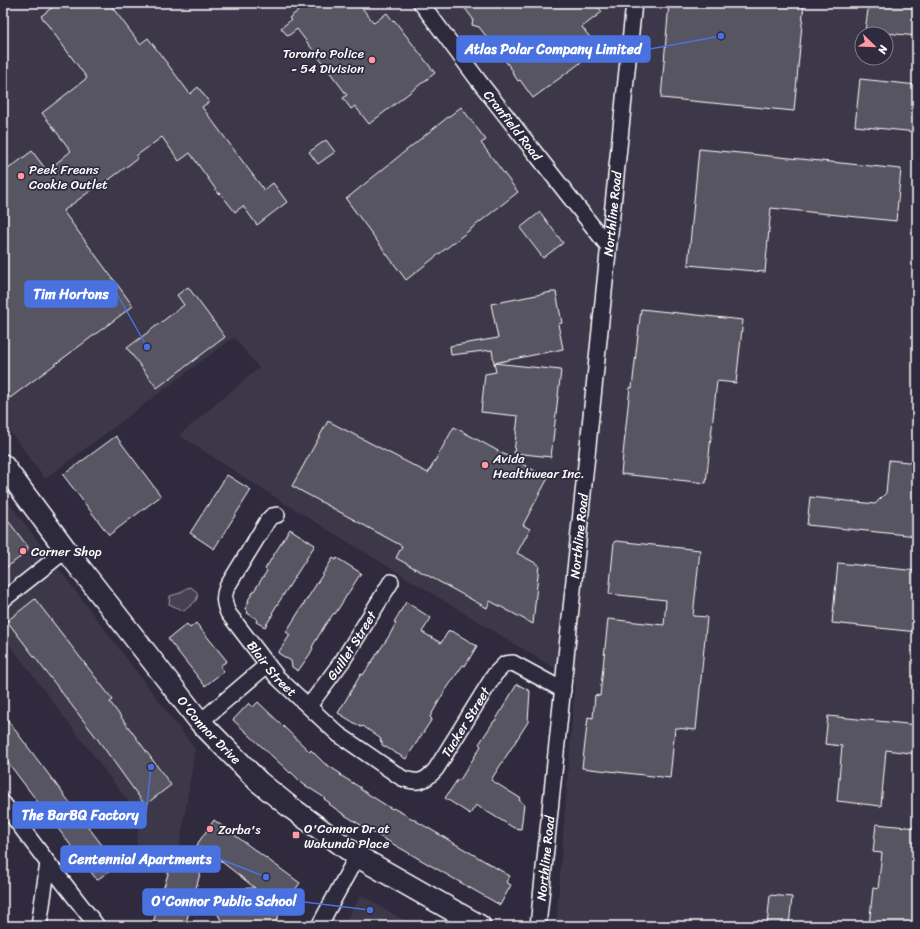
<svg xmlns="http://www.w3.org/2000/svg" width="920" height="929" viewBox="0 0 920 929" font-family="Sriracha,sans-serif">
  <rect width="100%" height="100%" fill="#2f2a3d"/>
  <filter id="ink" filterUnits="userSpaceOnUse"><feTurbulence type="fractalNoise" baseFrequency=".025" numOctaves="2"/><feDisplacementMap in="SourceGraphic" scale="8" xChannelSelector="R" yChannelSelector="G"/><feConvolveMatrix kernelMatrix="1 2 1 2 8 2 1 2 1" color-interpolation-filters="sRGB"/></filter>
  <g filter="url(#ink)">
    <g fill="#3c3749" fill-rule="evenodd">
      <path d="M3,3h914v923h-361l19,-245 -289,-177 -107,-69 80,-67 -25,-31 -189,142 -42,-57zM862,34h24v24h-24z"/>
      <path d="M3,495l192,254 -16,103 -43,-1 3,-35 -136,-180z"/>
      <path d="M361,895l53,31h-71z"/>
    </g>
    <path fill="#464152" stroke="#a2a0a8" d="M191,587l6,5c3,9 -7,13 -13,19l-15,-7 1,-8 10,-3 7,-5z"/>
    <g fill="#595564" stroke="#fff">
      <path d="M58,3h51l31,41 8,-6 42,56 8,-7 11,15 -7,5 62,83 9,-7 14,19 -30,23 -14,-19 -8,6 -15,-19 -1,1 -29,-41 -11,8 -17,-24 -26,19 2,2 -40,30 -1,-2 -34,25 70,95 -123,92 -7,-10v-215l29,-22 15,20 24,-20 -29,-38 45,-35 -46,-62z"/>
      <path d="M308,3h50l16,20 13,-10 6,8 1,-1 41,53 -66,51 -14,-18 -4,3 -8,-11 4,-3 -50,-66 -9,7 -7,-8 10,-8 -2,-2z"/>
      <path d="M461,3h134l7,9 -20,15 17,22 -66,49 -13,-18 -2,1 -6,-9 1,-1 -34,-44 -7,-2 1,-6z"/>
      <path d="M669,3h135l-10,108 -133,-13z"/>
      <path d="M869,3h48v33l-52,-5z"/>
      <path d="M860,79l57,6v47l-62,-6z"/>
      <path d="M461,107l25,33 -5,3 37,49 -112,88 -60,-81 83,-67z"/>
      <path d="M326,140l9,12 -17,12 -9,-12z"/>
      <path d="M699,149l202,20 -5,52 -125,-13 -6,64 -77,-7z"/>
      <path d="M540,212l23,31 -20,15 -23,-30z"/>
      <path d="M188,287l37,50 -68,51 -30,-40 57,-43 -7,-10z"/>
      <path d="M552,292h4l6,31 -4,1 5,25 -69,14 -2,-13 -41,5 -1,-9 48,-8 -7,-34z"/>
      <path d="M641,309l102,11 -7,63 -19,-2 -11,102 -85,-9 9,-87 2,1z"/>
      <path d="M494,363l67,7 -10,87 -37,-4 4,-37 -37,-4 4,-38 11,-2z"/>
      <path d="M328,421l100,52 26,-46 94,51 -25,47 7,4 -13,24 22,12 -6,59 -43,-23 -3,7 -91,-50 6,-12 -110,-60z"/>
      <path d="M116,436l45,60 -52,39 -46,-60z"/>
      <path d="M889,460l28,3v73l-110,-11 3,-28 65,7 11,-11z"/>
      <path d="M227,475l24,15 -37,59 -24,-16z"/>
      <path d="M3,514l25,33 -1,5 -24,18z"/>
      <path d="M290,529l25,16 -43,68 1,1 -8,13 -9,-5 1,-3 -10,-6 1,-1 -3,-3 4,-8 -1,-1 19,-29 -2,-2z"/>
      <path d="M616,541l84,9 -7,66 14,1 -11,113 -21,-2 -5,50 -88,-10 6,-51 5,1 2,-23 5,1 8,-77 56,6 2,-25 -57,-6 5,-52z"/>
      <path d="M333,558l3,2 1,-2 24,15 -26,41 -1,-1 -9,12 -13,22 1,1 -3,6 -12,17 -6,-4 -1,-6 -13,-8 12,-18 -4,-3z"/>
      <path d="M838,563l79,8v61l-85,-9z"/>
      <path d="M35,599l78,101 -3,2 61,83 -26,20 -49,-68 -89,-116z"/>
      <path d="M406,602l25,16 -9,14 19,11 8,-13 2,2 1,-1 25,15 -12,20 -2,-1 -20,29 -13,23 2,2 -26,40 -24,-14v-3l-2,-1 1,-2 -18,-13 -2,1 -23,-14 23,-39 2,1 26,-39 7,-13 -2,-1z"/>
      <path d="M196,623l31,38 -7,5 4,5 -19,15 -37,-47 19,-15 3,4z"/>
      <path d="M517,684l13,7 -2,31 -37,58 29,18 -1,2 5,4 -3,25 -7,-1 -38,-23 -6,9 -25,-16 13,-19 2,1 21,-34 -2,-2 15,-23h1z"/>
      <path d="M258,702l52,50 1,-2 13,13 17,11 -1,1 21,13 -1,1 32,20 1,-1 13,7 104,61 -4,6 5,3 -11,20 -128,-73 -29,-18 -14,-10 1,-1 -6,-4 1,-1 -22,-14 -12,-12 -1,1 -4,-4 -53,-49 16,-17 4,4z"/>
      <path d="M3,714l114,151 -20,15 -94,-124z"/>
      <path d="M828,716l89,9v29l-31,-4 -5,56 -44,-5 5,-55 -17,-2z"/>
      <path d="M214,820l86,63 -11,15 -3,-1 -12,29h-50l-10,-19 10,-18 31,-1 -48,-38 -22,76h-33l19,-62 19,6 8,-27z"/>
      <path d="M876,824l41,4v98h-48l4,-38 5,1 4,-36 -9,-1z"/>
      <path d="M770,895l22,2 -3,29h-22z"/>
    </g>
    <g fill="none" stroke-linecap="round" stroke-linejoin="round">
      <g stroke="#fff" stroke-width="18">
        <g id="minor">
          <path id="s1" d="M421,3l57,77 130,166"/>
          <path id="s2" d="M277,515l-5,1 -4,4 -41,67c-4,10 -3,16 1,26l49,64 61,57 64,44c16,6 23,4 34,-9l59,-95 10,-10 8,-1 50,27"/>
          <path d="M3,600l63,-50"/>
          <path id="s3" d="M309,706l34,-46 48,-78"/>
          <path d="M200,722l67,-57"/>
          <path d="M3,803l45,60 49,63"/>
          <path d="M39,926l9,-63"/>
          <path d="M319,926l38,-70"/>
          <path id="s4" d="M538,926l96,-923"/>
        </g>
      </g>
      <g stroke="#fff" stroke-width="24">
        <g id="secondary">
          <path id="s5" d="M3,465l63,85 134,172 59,60 31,25 67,49 123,70"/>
        </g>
      </g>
      <use href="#minor" stroke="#2f2a3d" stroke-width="15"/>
      <use href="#secondary" stroke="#2f2a3d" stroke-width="21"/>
    </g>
  </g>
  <g fill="#ff9aa2" stroke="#2f2a3d" stroke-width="1.5">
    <circle cx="372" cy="60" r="4"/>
    <circle cx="21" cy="176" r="4"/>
    <circle cx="485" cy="465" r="4"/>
    <circle cx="23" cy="551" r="4"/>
    <circle cx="210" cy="829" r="4"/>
    <rect x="292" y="831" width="8" height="8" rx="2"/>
  </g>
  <g text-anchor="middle" stroke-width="3.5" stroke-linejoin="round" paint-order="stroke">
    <g font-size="13" fill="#fff" stroke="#2f2a3d" text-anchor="start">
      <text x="364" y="58" text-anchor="end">Toronto Police<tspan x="364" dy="15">- 54 Division</tspan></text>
      <text x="29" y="174">Peek Freans<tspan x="29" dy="15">Cookie Outlet</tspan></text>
      <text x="493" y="463">Avida<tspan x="493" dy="15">Healthwear Inc.</tspan></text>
      <text x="31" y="556">Corner Shop</text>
      <text x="304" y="833">O'Connor Dr at<tspan x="304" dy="15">Wakunda Place</tspan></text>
      <text x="218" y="834">Zorba's</text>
    </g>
    <g font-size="13" fill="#fff" stroke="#2f2a3d">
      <text dy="5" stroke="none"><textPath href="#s1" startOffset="153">Cranfield Road</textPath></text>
      <text dy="5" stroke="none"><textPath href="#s4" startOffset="716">Northline Road</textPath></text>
      <text dy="5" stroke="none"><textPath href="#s4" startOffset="392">Northline Road</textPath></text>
      <text dy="5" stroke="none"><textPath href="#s3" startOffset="74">Guillet Street</textPath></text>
      <text dy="5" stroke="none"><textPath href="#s2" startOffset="187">Blair Street</textPath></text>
      <text dy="5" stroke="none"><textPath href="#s2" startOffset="452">Tucker Street</textPath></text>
      <text dy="5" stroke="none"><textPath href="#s5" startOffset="336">O'Connor Drive</textPath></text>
      <text dy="5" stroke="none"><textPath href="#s4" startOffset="68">Northline Road</textPath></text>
    </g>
  </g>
  <path fill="none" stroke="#4a71e0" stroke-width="1.5" d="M721 36L650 49M147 347L117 294M151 767L146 815M266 877L220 859M370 910L304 902"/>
  <g fill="#4a71e0" stroke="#2f2a3d" stroke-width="1.5">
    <circle cx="721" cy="36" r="4"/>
    <circle cx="147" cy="347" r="4"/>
    <circle cx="151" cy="767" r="4"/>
    <circle cx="266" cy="877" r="4"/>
    <circle cx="370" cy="910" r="4"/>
  </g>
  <g fill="#4a71e0" stroke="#4a71e0" stroke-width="1.5">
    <rect x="457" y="36" width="193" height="26" rx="4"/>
    <rect x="25" y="281" width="92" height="26" rx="4"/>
    <rect x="13" y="802" width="133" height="26" rx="4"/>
    <rect x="61" y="846" width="159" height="26" rx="4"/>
    <rect x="143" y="889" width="161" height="26" rx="4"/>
  </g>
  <g font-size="14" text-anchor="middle" font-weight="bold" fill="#fff">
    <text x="553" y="54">Atlas Polar Company Limited</text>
    <text x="71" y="299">Tim Hortons</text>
    <text x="80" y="820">The BarBQ Factory</text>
    <text x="140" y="864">Centennial Apartments</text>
    <text x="224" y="906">O'Connor Public School</text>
  </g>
  <rect width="920" height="929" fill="none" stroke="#2f2a3d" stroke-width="16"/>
  <rect x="8" y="8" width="904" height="913" fill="none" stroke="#fff" stroke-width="1.5" filter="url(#ink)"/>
  <g transform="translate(874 46) rotate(113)"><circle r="19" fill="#2f2a3d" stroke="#827f8b"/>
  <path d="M0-3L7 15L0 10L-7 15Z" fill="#ff9aa2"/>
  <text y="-6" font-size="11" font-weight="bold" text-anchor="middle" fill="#ffffff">N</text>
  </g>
</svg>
